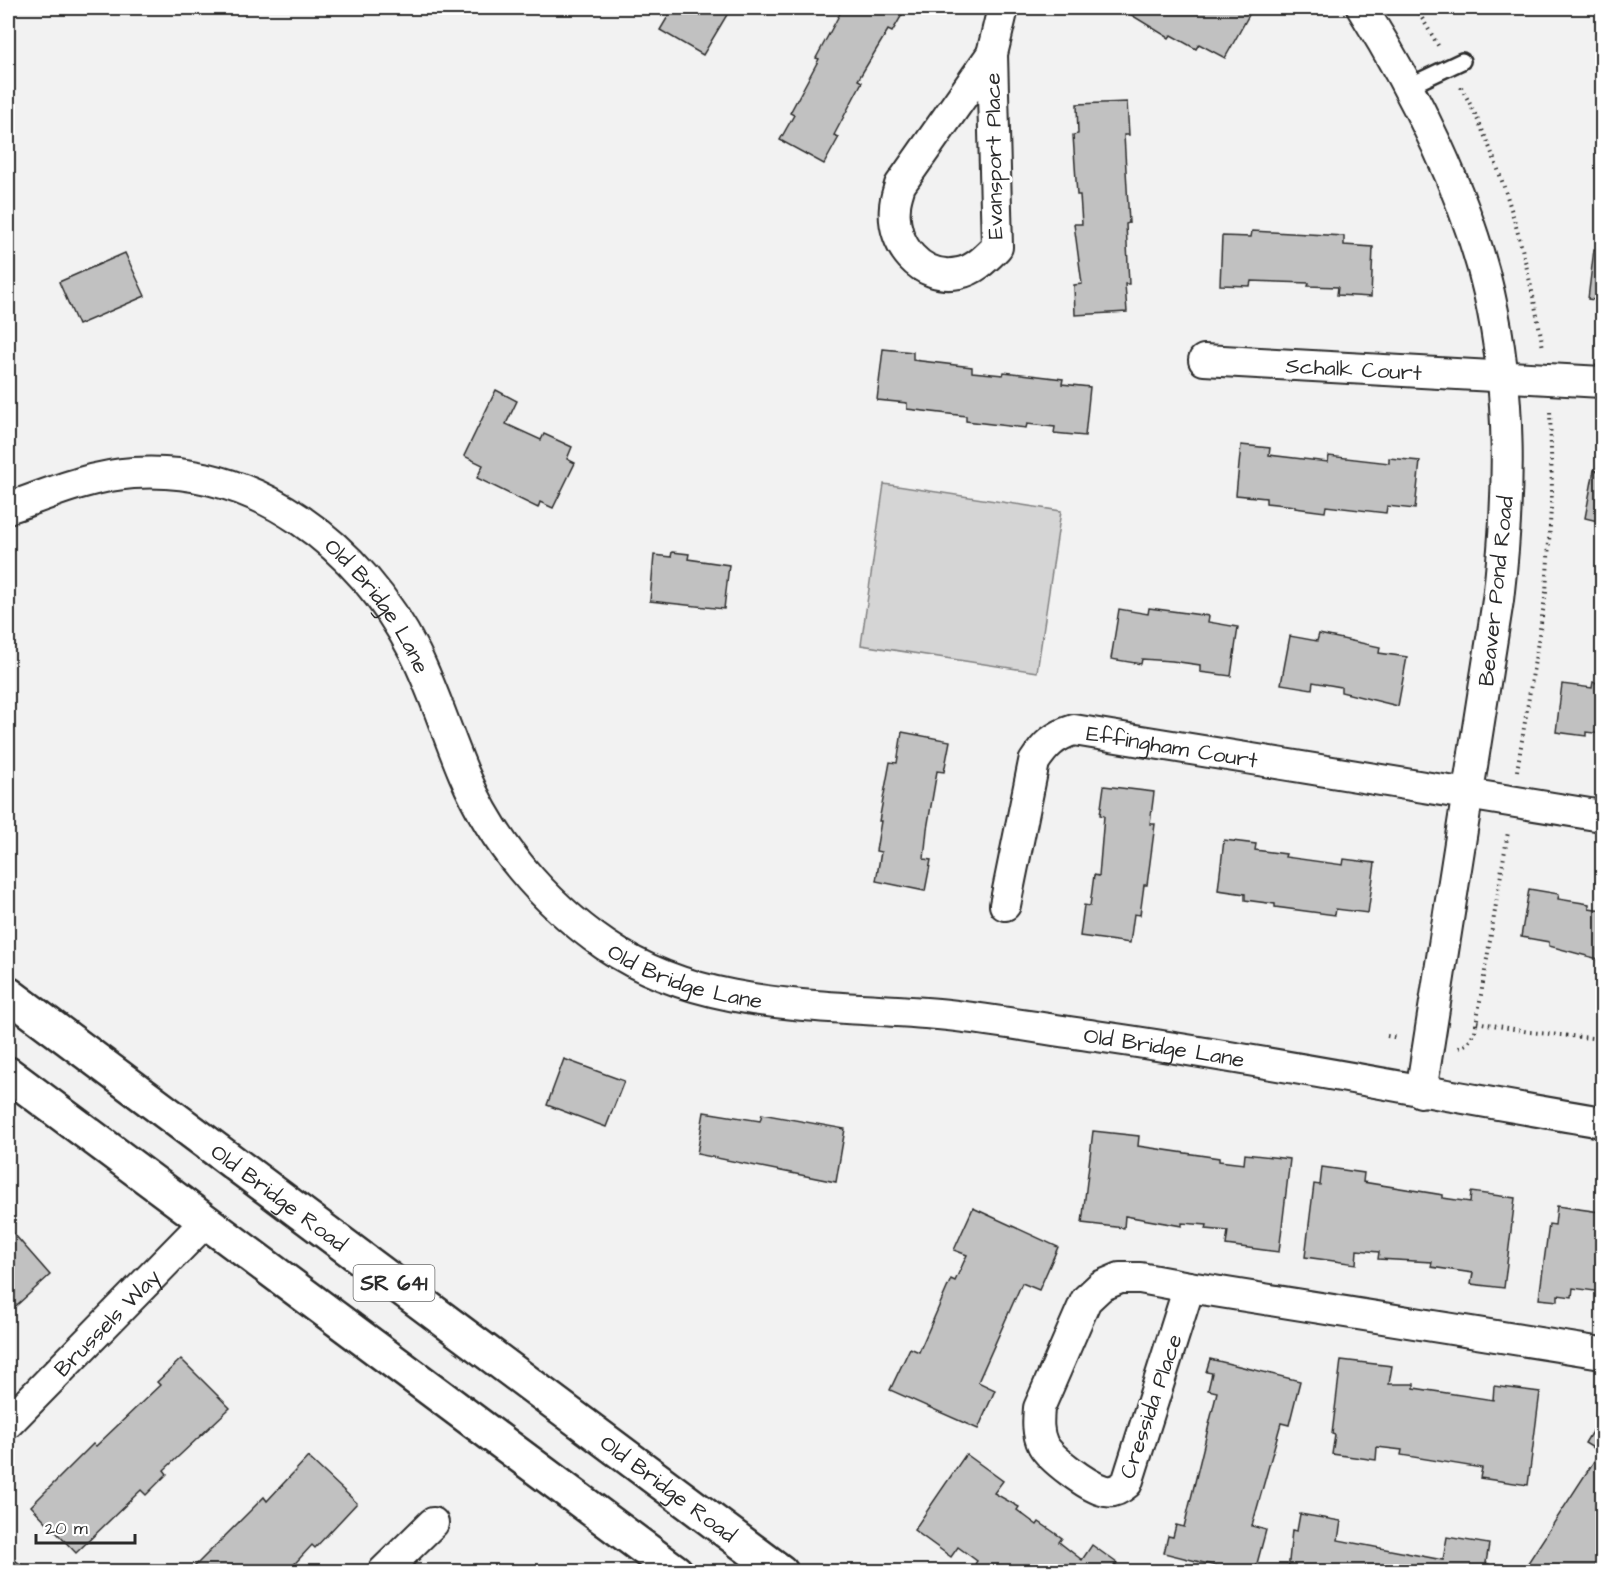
<svg xmlns="http://www.w3.org/2000/svg" width="1610" height="1579" viewBox="0 0 1610 1579" font-family="'Architects Daughter',sans-serif">
  <rect width="100%" height="100%" fill="#f2f2f2"/>
  <filter id="ink" filterUnits="userSpaceOnUse"><feTurbulence type="fractalNoise" baseFrequency=".0167" numOctaves="2"/><feDisplacementMap in="SourceGraphic" scale="12" xChannelSelector="R" yChannelSelector="G"/><feConvolveMatrix kernelMatrix="1 2 1 2 8 2 1 2 1" color-interpolation-filters="sRGB"/></filter>
  <g filter="url(#ink)">
    <path fill="#d5d5d5" stroke="#808080" stroke-width="1.5" d="M884,484l177,27 -24,161 -176,-27z"/>
    <g fill="#c1c1c1" stroke="#2b2b2b" stroke-width="1.5">
      <path d="M673,8h58l-28,47 -43,-25z"/>
      <path d="M843,8h63l-14,24 -4,-2 -30,50 4,2 -28,53 5,2 -15,27 -44,-24 14,-25 -4,-2 29,-54 -3,-1z"/>
      <path d="M1120,8h119l11,5 -25,45 -26,-14 -3,5 -25,-14 -2,3z"/>
      <path d="M1127,102l2,33h-5l5,88 -3,1 3,60h-4l2,28 -52,3 -1,-30 8,-1 -8,-60h8l-2,-29h-3l-4,-60 5,-1 -1,-30z"/>
      <path d="M1252,231l92,5v9l29,2 -2,50 -34,-2 1,-8 -30,-1 1,-3 -58,-2 -1,5 -30,-1 2,-49 29,1z"/>
      <path d="M1594,249l8,1v51l-14,-2z"/>
      <path d="M125,253l20,43 -67,29 -19,-43z"/>
      <path d="M883,349l30,3v8l59,7v5l31,3 1,-3 59,7 -1,5 28,3 -5,49 -31,-3 1,-6 -28,-3 -1,4 -60,-7v-5l-59,-7v-6l-30,-3z"/>
      <path d="M496,390l21,11 -11,23 35,16 3,-6 28,13 -5,12 8,4 -22,45 -13,-6 -2,6 -61,-30 6,-13 -19,-9z"/>
      <path d="M1241,445l29,3 -1,7 59,7 1,-6 60,7v-5l31,3 -5,48 -28,-3 -1,7 -60,-7 -1,6 -30,-4v-2l-29,-3v-5l-30,-3z"/>
      <path d="M1594,470l8,2v50l-17,-4z"/>
      <path d="M672,552l17,2 -1,5 41,6 -5,44 -74,-8 4,-46 17,2z"/>
      <path d="M1149,608l60,8 -1,6 30,5 -7,49 -31,-4v-7l-28,-4 -30,-2 -1,5 -30,-5 8,-50 29,5z"/>
      <path d="M1319,634l61,13 -1,6 28,4 -9,49 -57,-14v-5l-28,-5 -1,7 -31,-5 9,-48 27,5z"/>
      <path d="M1593,682l9,2v50l-16,-2v4l-30,-4 6,-48 30,4z"/>
      <path d="M902,732l48,9 -6,31 -7,-1 -10,58 -3,30 7,1 -6,31 -49,-10 5,-29 -5,-1 5,-30h-2l11,-59 7,1z"/>
      <path d="M1104,786l50,6 -4,32h5l-8,61h-3l-4,30 -6,-1 -4,29 -50,-7 4,-31 6,1 4,-31 5,1 5,-60 -4,-1z"/>
      <path d="M1224,840l32,4 -1,6 31,4 -1,3 58,8 1,-6 31,4 -7,50 -32,-4 -1,6 -60,-8v-3l-30,-4v-6l-27,-4z"/>
      <path d="M1529,889l30,5 -1,5 31,5v4l13,2v50l-53,-14v-4l-28,-5z"/>
      <path d="M564,1059l60,22 -18,46 -59,-22z"/>
      <path d="M704,1112l56,9 2,-7 83,15 -9,53 -139,-28z"/>
      <path d="M1093,1131l46,5 -1,10 81,12v3l25,3 1,-10 45,5 -11,93 -53,-7 2,-14 -22,-2 1,-4 -25,-2v3l-57,-10 -1,12 -42,-5z"/>
      <path d="M1322,1167l42,6 -1,9 80,13v3l27,4 1,-10 44,6 -11,90 -33,-4 2,-11 -42,-6 1,-5 -54,-3 1,-7 -22,-2 -1,14 -51,-7 9,-73 6,1z"/>
      <path d="M1557,1206l43,6 -1,9 3,1v70l-29,-4 -1,9 -14,-2v6l-19,-2 10,-75 6,1z"/>
      <path d="M973,1208l85,39 -19,43 -17,-7 -44,99 17,8 -17,39 -88,-39 20,-42 9,4 32,-73 4,2 12,-26 -13,-5z"/>
      <path d="M8,1227l42,48 -42,38z"/>
      <path d="M181,1359l49,49 -66,62 3,4 -21,21 -5,-5 -65,63 -45,-47 62,-62 3,2 64,-61 -3,-3z"/>
      <path d="M1210,1359l90,22 -11,44 -8,-2 -29,103 14,4 -11,41 -18,-5 -1,5 -72,-18 4,-17 5,1 3,-12 8,2 33,-135 -9,-2 4,-17 -6,-1z"/>
      <path d="M1341,1360l51,6 -3,18h25v4l79,12 1,-14 46,6 -12,93 -48,-7 2,-10 -81,-13 1,-5 -25,-3 -1,13 -44,-6 3,-19 -3,-1z"/>
      <path d="M1602,1415v144l-7,13h-73l78,-120 -15,-9z"/>
      <path d="M966,1454l37,27 -9,12 25,14 -2,3 20,15 2,-3 23,16 -3,4 23,18 10,-15 25,18 -4,4 6,5h-134l-10,-8 2,-3 -19,-14 -7,10 -37,-27z"/>
      <path d="M308,1457l49,46 -42,45 -3,-3 -25,27h-98l75,-75 3,4z"/>
      <path d="M1300,1514l41,7 -3,19 105,20 4,-23 42,7 -3,19 3,1 -1,8h-200l4,-42 5,1z"/>
      <path d="M8,1556l25,16h-25z"/>
    </g>
    <g fill="none" stroke-linecap="round" stroke-linejoin="round">
      <g stroke="#2b2b2b" stroke-width="20">
        <path id="lane" d="M1407,87l55,-26"/>
      </g>
      <g stroke="#2b2b2b" stroke-width="34">
        <g id="street">
          <path d="M1362,8c52,83 105,188 127,285 23,101 21,204 9,307l-77,492"/>
          <path d="M992,54l5,193c-11,11 -22,23 -38,26 -38,8 -68,-29 -64,-66 0,-7 3,-15 5,-22z"/>
          <path d="M992,54l11,-46"/>
          <path id="s1" d="M1204,360l398,22"/>
          <path id="s2" d="M8,508c40,-14 81,-32 125,-35 124,-8 227,73 282,180 19,38 32,81 49,121 29,69 79,128 141,171 98,67 219,59 333,69 53,5 105,15 158,22 169,24 338,58 506,86"/>
          <path id="s3" d="M1005,905l29,-143c11,-17 20,-26 40,-32l528,86"/>
          <path d="M1120,1278h20l49,9 -62,196c-7,6 -15,11 -25,7 -16,-5 -51,-31 -59,-45 -6,-12 -5,-25 -4,-37l47,-108 15,-14z"/>
          <path d="M1189,1287l413,66"/>
          <path id="s4" d="M8,1423l198,-202"/>
          <path d="M383,1572l50,-49"/>
        </g>
      </g>
      <g stroke="#2b2b2b" stroke-width="38">
        <g id="primary">
          <path id="s5" d="M8,994l773,578"/>
          <path d="M8,1074l668,498"/>
        </g>
      </g>
      <g stroke="#2b2b2b" stroke-width="4" stroke-dasharray="1.5 4.5" stroke-linecap="butt">
        <path d="M1416,8l23,39"/>
        <path d="M1461,87c43,77 67,175 82,261"/>
        <path d="M1517,771l29,-179 6,-101 -2,-82"/>
        <path d="M1477,1022l52,10 73,7"/>
        <path d="M1387,1036l11,2"/>
        <path d="M1459,1048l9,-5 7,-12 33,-199"/>
      </g>
      <use href="#lane" stroke="#fff" stroke-width="15"/>
      <use href="#street" stroke="#fff" stroke-width="30"/>
      <use href="#primary" stroke="#fff" stroke-width="33"/>
    </g>
  </g>
  <g text-anchor="middle" stroke-width="6" stroke-linejoin="round" paint-order="stroke">
    <rect fill="#fff" stroke="#6b6b6b" stroke-width="1.5" x="353.5" y="1265" width="81" height="36" rx="4.5"/>
    <g font-size="21" font-weight="bold" fill="#2b2b2b">
      <text x="394" y="1290">SR 641</text>
    </g>
    <g font-size="22" fill="#2b2b2b" stroke="#fff">
      <text transform="translate(993 156) rotate(-91)" y="8">Evansport Place</text>
      <text dy="8" stroke="none"><textPath href="#s1" startOffset="150">Schalk Court</textPath></text>
      <text transform="translate(1495 591) rotate(-84)" y="8">Beaver Pond Road</text>
      <text dy="8" stroke="none"><textPath href="#s2" startOffset="424">Old Bridge Lane</textPath></text>
      <text dy="8" stroke="none"><textPath href="#s3" startOffset="298">Effingham Court</textPath></text>
      <text dy="8" stroke="none"><textPath href="#s2" startOffset="927">Old Bridge Lane</textPath></text>
      <text dy="8" stroke="none"><textPath href="#s2" startOffset="1413">Old Bridge Lane</textPath></text>
      <text dy="8" stroke="none"><textPath href="#s5" startOffset="339">Old Bridge Road</textPath></text>
      <text dy="8" stroke="none"><textPath href="#s4" startOffset="141">Brussels Way</textPath></text>
      <text transform="translate(1150 1406) rotate(-71)" y="8">Cressida Place</text>
      <text dy="8" stroke="none"><textPath href="#s5" startOffset="825">Old Bridge Road</textPath></text>
    </g>
  </g>
  <rect width="1610" height="1579" fill="none" stroke="#fff" stroke-width="30"/>
  <rect x="15" y="15" width="1580" height="1549" fill="none" stroke="#2b2b2b" stroke-width="2" filter="url(#ink)"/>
  <path d="M36 1534v9h99v-9" fill="none" stroke="#2b2b2b" stroke-width="3"/>
  <text x="45" y="1534" font-size="18" fill="#2b2b2b" stroke="#ffffff" stroke-width="4.5" paint-order="stroke">20 m</text>
</svg>
